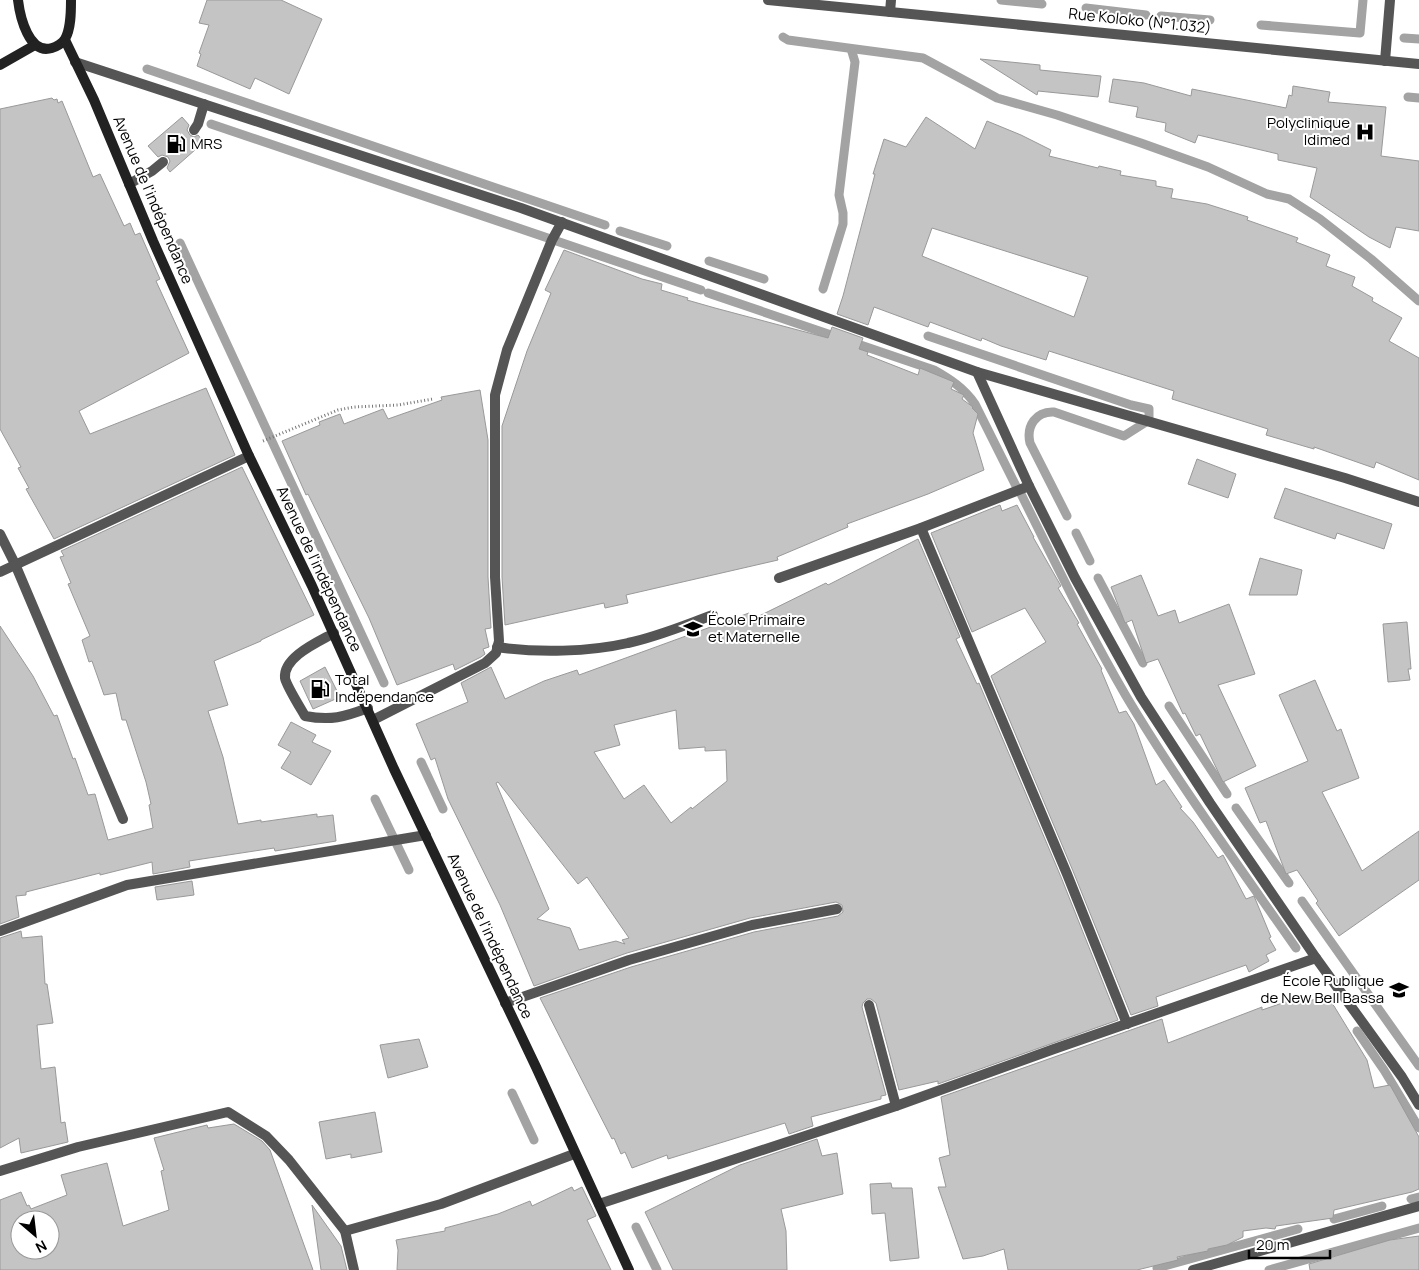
<svg xmlns="http://www.w3.org/2000/svg" width="1419" height="1270" viewBox="0 0 1419 1270" font-family="Manrope,sans-serif">
  <rect width="100%" height="100%" fill="#fff"/>
  <g fill="none" stroke-linecap="round" stroke-linejoin="round">
    <g stroke="#a3a3a3" stroke-width="9">
      <path d="M1001,0l41,4"/>
      <path d="M1086,8l60,7"/>
      <path d="M1161,16l49,4"/>
      <path d="M1261,25l99,8 3,-33"/>
      <path d="M783,37l5,3 135,18 74,40 60,17 84,28 67,24 59,27 22,5 31,20 51,40 48,42"/>
      <path d="M1404,38l15,1"/>
      <path d="M147,69l458,156"/>
      <path d="M1408,97l11,1"/>
      <path d="M211,124l490,166"/>
      <path d="M620,231l47,15"/>
      <path d="M180,243l204,440"/>
      <path d="M709,261l55,18"/>
      <path d="M823,289l20,-65v-11l-4,-18 16,-133 -3,-10"/>
      <path d="M708,293l226,77c16,9 30,18 41,34l42,84"/>
      <path d="M928,336l203,69 18,4v11"/>
      <path d="M1021,494c34,68 67,137 105,202 52,87 112,169 170,252"/>
      <path d="M1067,516l-37,-73c-4,-17 6,-32 24,-31l70,24 22,-14"/>
      <path d="M1076,533l14,28"/>
      <path d="M1098,578l45,85"/>
      <path d="M1169,706l58,88"/>
      <path d="M421,762l22,47"/>
      <path d="M375,799l34,71"/>
      <path d="M1236,808l53,75"/>
      <path d="M1302,901l117,165"/>
      <path d="M1357,1031l27,39 35,58"/>
      <path d="M512,1093l22,47"/>
      <path d="M1411,1199l8,-2"/>
      <path d="M1334,1219l48,-13"/>
      <path d="M636,1227l21,43"/>
      <path d="M1157,1268l141,-39"/>
      <path d="M1269,1270l150,-42"/>
    </g>
  </g>
  <g fill="#c4c4c4" stroke="#999" fill-rule="evenodd">
    <path d="M207,0h74l41,19 -33,75 -34,-16 -5,11 -53,-23 4,-12 -2,-1 10,-28 -10,-2z"/>
    <path d="M980,59l60,6v5l61,6 -3,21 -60,-6 -1,4z"/>
    <path d="M1113,79l31,4 47,13 1,-7 94,19 3,-13 3,1 1,-10 37,6 -2,10 58,5 -5,49 38,5v70l-23,-4 -6,21 -21,-11 -59,-40 7,-29 -39,-8v-6l-80,-19 -3,8 -30,-12 1,-8 -30,-6 2,-10 -29,-5z"/>
    <path d="M52,98l2,2 3,-1 1,4 4,-2 31,76 7,-3 24,52 6,-3 5,12 5,-2 20,46 -4,2 33,72 -110,58 11,23 116,-46 29,67 -181,84 -28,-50 3,-1 -11,-20 3,-1 -21,-38v-320z"/>
    <path d="M182,117l7,8 -2,5 3,5 4,2 4,-2 6,7 -34,30 -3,-4 3,-7 -2,-4 -6,-2 -4,2 -10,-11z"/>
    <path d="M926,117l49,32 12,-28 34,14 30,15 -2,6 49,12 1,-2 22,5 -1,4 36,6v5l17,3 -2,9 36,6 41,13 -1,3 51,18 -2,4 34,13 -4,11 29,11 -3,9 21,12 -1,3 30,17 -13,23 30,17v122l-43,-18 -2,6 -60,-21v2l-48,-14 2,-6 -96,-30 2,-8 -125,-40 -3,9 -45,-14 -19,-8 -1,3 -51,-19 -2,5 -54,-20 -6,18 -31,-11 6,-18 32,-122h-2l11,-35 22,8zM932,228l156,49 -14,40 -152,-61z"/>
    <path d="M564,250l78,29 20,5 -1,6 27,8 -1,2 28,8 113,30 4,-11 31,11 -4,11 9,3 -1,3 51,20 2,-7 34,14 -3,7 13,6 -2,4 11,8 -1,1 6,6 -5,19 11,37 -56,24 -81,30 1,3 -71,30 1,3 -152,35 2,8 -23,5 -1,-5 -99,22 -3,-48v-151l25,-75 24,-58 -6,-3z"/>
    <path d="M480,390l8,50v137l3,51 -6,1 4,18 -6,2 2,5 -4,3 -26,13 -2,-6 -56,21 -28,-67 -61,-124 -2,1 -24,-54 38,-16 -1,-3 21,-8 4,10 39,-15 5,10 54,-19 -1,-3z"/>
    <path d="M1197,459l39,15 -8,24 -40,-14z"/>
    <path d="M242,467l72,148 -53,25v1l-47,20 14,44 -20,6 15,46 15,67 23,-4v2l56,-8v3l16,-2 3,26 -61,10 -1,-3 -72,11 -13,2 1,6 -37,7 -1,-12 -52,13v-2l-74,19v3l-10,1 3,21 -19,7v-298l33,50 21,40 3,-1 16,44 2,-1 13,37 7,-1 13,46 45,-12 -4,-23 2,-1 -5,-22 -20,-62h-4l-6,-27 -12,2 -12,-34 -3,1 -7,-22 8,-4 -22,-52 3,-1 -11,-26 4,-1 -3,-5z"/>
    <path d="M1285,488l107,36 -8,25 -47,-16 -2,6 -61,-21z"/>
    <path d="M1000,505l2,6 15,-6 17,32h-1l28,49 -3,2 21,35 -2,1 25,45 -1,1 18,43 7,-2 8,13 22,61 8,-5 18,27 -2,1 13,14 25,36 5,-3 23,44 8,-3 17,41 -2,1 7,12 -10,5 3,6 -20,11 -3,-7 -90,32 2,9 -27,9 -58,-144 -82,-195 55,-34 -21,-34 -53,24 -41,-99z"/>
    <path d="M918,539l42,98 -4,2 21,45 2,-1 82,194 57,143 -180,64v-3l-39,9 -23,-87 -5,-4h-4l-4,4 -1,4 24,88 -5,1v3l-70,18 2,9 -24,8 -4,-11 -117,36 -1,-4 -35,13 -7,-16 -4,2 -7,-16 -2,1 -72,-141 91,-31 123,-35 84,-16 5,-4 -1,-7 -6,-3 -86,16 -123,35 -93,33 -34,-81 -52,-106 -13,-41 -4,2 -15,-36 52,-22 -7,-19 30,-16 14,32 39,-18 33,-11 2,5 170,-62 2,7 75,-37 2,2zM676,710l3,39 26,-2v4l21,-1 1,31 -35,28 -1,-2 -20,16 -27,-38 -20,14 -30,-47 26,-7 -6,-20zM498,782l80,102 9,-7 42,61 -7,2 3,4 -9,-3 -37,9 -9,-22 -33,-9 12,-10 -53,-126z"/>
    <path d="M1260,558l42,12 -5,25h-48z"/>
    <path d="M1141,575l17,41 17,-6 4,13 50,-19 26,70 -37,11 38,81 -33,16 -23,-48 -4,2 -11,-23 -2,1 -25,-55 -12,4 -14,-43 -7,3 -14,-36z"/>
    <path d="M1407,622l4,47h-3l2,11 -22,2 -5,-58z"/>
    <path d="M325,667l15,30 -27,12 -13,-28z"/>
    <path d="M1315,680l22,51 4,-2 18,49 -37,14 40,79 57,-40v49l-80,56 -23,-33 2,-2 -21,-31 -11,4 -20,-53 -6,2 -15,-35 63,-27 -29,-66z"/>
    <path d="M291,722l25,13 -4,7 19,9 -20,34 -30,-17 10,-16 -13,-7z"/>
    <path d="M192,881l2,14 -37,5 -2,-13z"/>
    <path d="M21,931l1,7 20,-2 3,48h2l6,39 -16,2 4,44 14,-2 6,56 4,-1 3,20 -47,11 -2,-15 -19,10v-210z"/>
    <path d="M1323,995l11,11 33,54 7,28 16,-3 29,52v52l-7,3 -78,18 -1,8 -57,8 -1,3 -9,-1 -23,3v6l-16,8 -19,4v2l-31,6 1,3 -41,10h-129l-4,-21 -21,7 -20,3 -25,-72h8l-7,-29 11,-3 -9,-58 221,-78 6,24 94,-36v3l38,-13 4,7z"/>
    <path d="M419,1039l9,28 -40,11 -8,-33z"/>
    <path d="M375,1112l7,40 -31,6v-4l-25,5 -7,-37z"/>
    <path d="M234,1124l28,17 8,9 43,120h-313v-70l21,-8 6,14 2,-1 2,4 36,-14 -6,-20 46,-12 16,63 46,-16 -8,-39 3,-1 -10,-32 53,-13 1,3zM20,1220h30v30h-30z"/>
    <path d="M817,1139l5,17 15,-3 6,41 -62,15 5,22 1,39h-114l-28,-58 95,-47z"/>
    <path d="M891,1183l1,5h20l7,70 -29,3 -5,-48 -13,1 -2,-30z"/>
    <path d="M572,1187l2,4 8,-4 14,29 -9,4 24,50h-214l1,-20 -2,-10 49,-9v-3l53,-14 32,-13 2,5z"/>
    <path d="M312,1205l29,41 6,24h-26z"/>
    <path d="M1419,1236v34h-109l-1,-6 81,-24z"/>
  </g>
  <g fill="none" stroke-linecap="round" stroke-linejoin="round">
    <path stroke="#777" stroke-width="3" stroke-dasharray="1 2.5" stroke-linecap="butt" d="M263,441l75,-31 16,-3 44,-2 35,-6"/>
    <g stroke="#555" stroke-width="10">
      <path d="M194,130l4,-6 6,-20"/>
      <path d="M129,184l23,-13 11,-9"/>
      <path d="M334,633c-16,9 -51,24 -49,45 1,7 16,31 20,38 26,5 39,1 63,-8"/>
      <path d="M497,647c40,6 92,5 131,-4 29,-6 57,-18 85,-28"/>
    </g>
    <g stroke="#555" stroke-width="10">
      <path d="M768,0l651,64"/>
      <path d="M890,12l1,-12"/>
      <path d="M1385,61l5,-61"/>
      <path d="M75,62l446,146 456,164 368,106 74,24"/>
      <path d="M977,372l52,114 46,92 66,119 69,106 106,155 86,119 17,28"/>
      <path d="M921,528l146,346 60,150"/>
      <path d="M0,534l15,30 108,255"/>
      <path d="M0,572l249,-116"/>
      <path d="M779,578l142,-50 108,-42"/>
      <path d="M373,720l112,-57 11,-10 3,-12 -4,-64v-182l12,-45 45,-110 10,-18"/>
      <path d="M0,931l127,-46 299,-50"/>
      <path d="M505,1003l124,-43 123,-35 85,-16"/>
      <path d="M869,1005l27,101"/>
      <path d="M0,1171l78,-24 150,-35 38,24 23,24 56,71 9,39"/>
      <path d="M599,1204l297,-98 158,-57 262,-91"/>
      <path d="M345,1231l96,-27 133,-50"/>
      <path d="M1193,1270l226,-64"/>
    </g>
    <g stroke="#222" stroke-width="10">
      <path d="M18,0c2,17 11,55 34,48 4,-1 11,-5 13,-9 6,-10 6,-27 6,-39"/>
      <path d="M65,40l29,60 59,141 96,215 63,130 82,183 142,298 93,203"/>
      <path d="M0,65l35,-20"/>
    </g>
  </g>
  <defs>
    <g id="hospital-bare" transform="scale(1.5)"><path d="M-5-5h3v3.5h4V-5h3V5h-3V1.5h-4V5h-3Z" fill="#000" stroke="#fff" stroke-width="2.5" paint-order="stroke"/></g>
    <g id="fuel-bare" transform="scale(1.5)"><path d="M-5.5-6h7V0h2V4h1.3V-2.5L3-4.5l.8-.8L6-3V5H2.5V1h-1V6h-7ZM-4.2-4.7v3.2H.2V-4.7Z" fill="#000" stroke="#fff" stroke-width="2.5" paint-order="stroke"/></g>
    <g id="school-bare" transform="scale(1.5)"><path d="M0-5L7-2L0 1L-7-2ZM-4 1L0 2.5L4 1V4Q0 6-4 4Z" fill="#000" stroke="#fff" stroke-width="2.5" paint-order="stroke"/></g>
  </defs>
  <g fill-rule="evenodd">
    <use href="#hospital-bare" x="1365" y="132"/>
    <use href="#fuel-bare" x="176" y="144"/>
    <use href="#school-bare" x="693" y="629"/>
    <use href="#fuel-bare" x="320" y="689"/>
    <use href="#school-bare" x="1399" y="990"/>
  </g>
  <g text-anchor="middle" stroke-width="4" stroke-linejoin="round" paint-order="stroke">
    <g font-size="15" fill="#000" stroke="#fff">
      <text transform="translate(1140 21) rotate(6)" y="5">Rue Koloko (N°1.032)</text>
      <text transform="translate(153 200) rotate(67)" y="5">Avenue de l'indépendance</text>
      <text transform="translate(319 569) rotate(65)" y="5">Avenue de l'indépendance</text>
      <text transform="translate(490 936) rotate(65)" y="5">Avenue de l'indépendance</text>
    </g>
    <g font-size="15" fill="#000" stroke="#fff" text-anchor="start">
      <text x="1350" y="128" text-anchor="end">Polyclinique<tspan x="1350" dy="17">Idimed</tspan></text>
      <text x="191" y="149">MRS</text>
      <text x="708" y="625">École Primaire<tspan x="708" dy="17">et Maternelle</tspan></text>
      <text x="335" y="685">Total<tspan x="335" dy="17">Indépendance</tspan></text>
      <text x="1384" y="986" text-anchor="end">École Publique<tspan x="1384" dy="17">de New Bell Bassa</tspan></text>
    </g>
  </g>
  <g transform="translate(35 1235) rotate(152)"><circle r="24" fill="#ffffff" stroke="#999999"/>
  <path d="M0-4L9 19L0 12L-9 19Z" fill="#000000"/>
  <text y="-8" font-size="14" font-weight="bold" text-anchor="middle" fill="#000000">N</text>
  </g>
  <path d="M1249 1250v8h81v-8" fill="none" stroke="#000000" stroke-width="2.5"/>
  <text x="1256" y="1250" font-size="15" fill="#000000" stroke="#ffffff" stroke-width="4" paint-order="stroke">20 m</text>
</svg>
